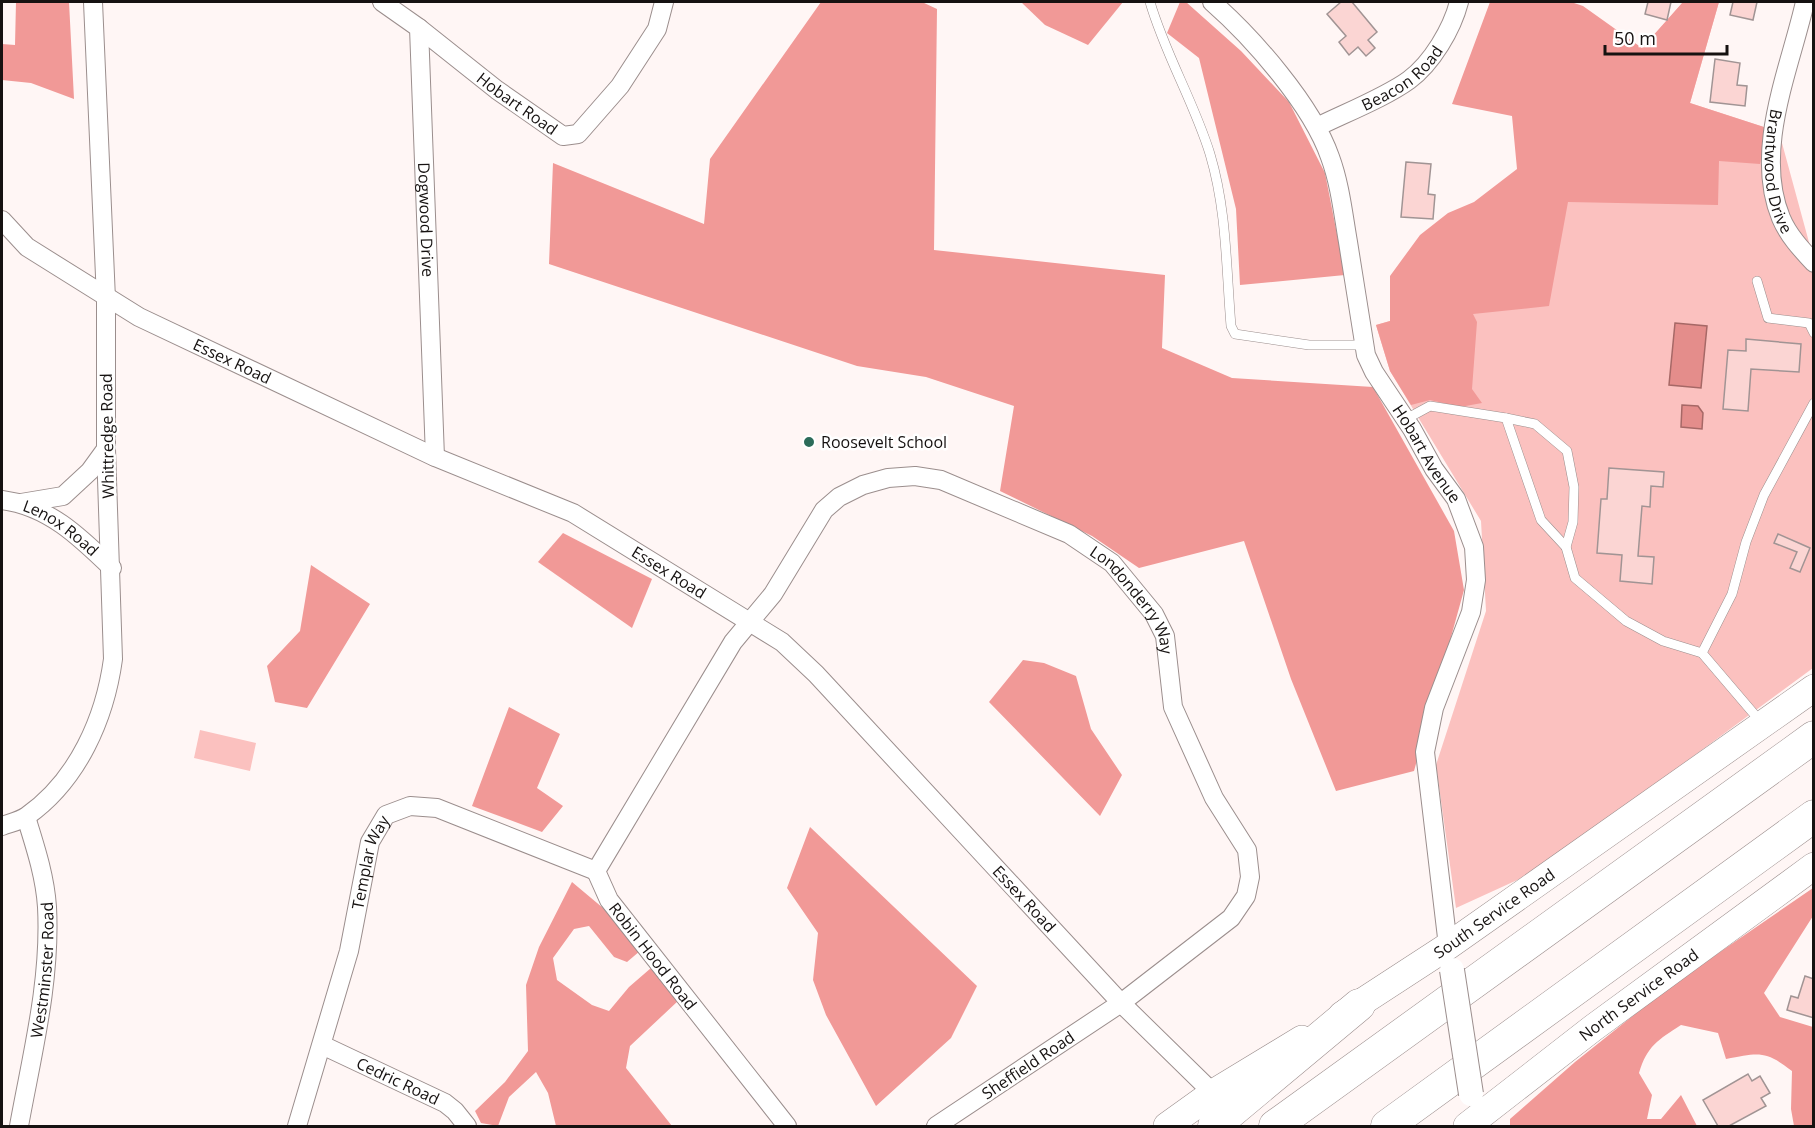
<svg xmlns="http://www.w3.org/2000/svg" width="1815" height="1128" viewBox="0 0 1815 1128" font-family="'Open Sans',sans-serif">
  <rect width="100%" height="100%" fill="#fff6f5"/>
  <g fill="#fbc1bf">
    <path d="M1683,2h36l-29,101 89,29 34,125v411l-274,202 -83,38 -20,-143 50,-154 -5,-90 -91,-150 -14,-46 14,-4 193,-204z"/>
    <path d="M200,730l56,13 -6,28 -56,-13z"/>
  </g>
  <g fill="#f19997">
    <path d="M16,2h53l5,97 -43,-16 -29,-3v-36l13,1z"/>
    <path d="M821,2h101l15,7 -3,241 231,25 -3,73 70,30 141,9 81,144 10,59 -50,181 -78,20 -45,-112 -47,-138 -105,27 -47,-32 -92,-45 14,-85 -88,-29 -69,-11 -308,-102 4,-101 151,61 6,-65z"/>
    <path d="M1021,2h102l-35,43 -43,-20z"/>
    <path d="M1180,2h6l55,49 48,51 36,71 20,102 -105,10 -4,-76 -37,-151 -32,-25z"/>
    <path d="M1490,2h81l12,4 59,42 41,-46h36l-29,101 77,25 -7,36 -41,-3 -1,44 -150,-3 -19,104 -76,8 4,8 -5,67 10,14 -22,4 -30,-7 -19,5 -21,-34 -14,-46 14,-4v-45l30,-41 28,-22 26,-11 43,-33 -5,-53 -60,-12z"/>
    <path d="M563,533l89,46 -20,49 -94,-66z"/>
    <path d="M311,565l59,39 -63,104 -32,-6 -8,-36 33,-35z"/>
    <path d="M1023,660l21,3 32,13 15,53 31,46 -22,41 -111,-114z"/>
    <path d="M509,707l51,27 -23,54 26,18 -21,26 -70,-26z"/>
    <path d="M810,827l167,159 -26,52 -75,68 -50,-91 -13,-35 5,-47 -31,-45z"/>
    <path d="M572,882l31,26 37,43 -13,11 -13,-5 -25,-31 -15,3 -21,29 4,22 35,25 17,6 20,-24 22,-19 27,33 -48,45 -4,22 46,58h-116l-8,-33 -12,-21 -27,25 -11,29 -17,-3 -6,-12 30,-29 23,-31 -2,-66 13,-38z"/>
    <path d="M1813,888v28l-49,77 16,24 33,10v99h-19l-3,-17 1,-38c-27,-21 -33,-18 -66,-12l-8,-26 -37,-8c-23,15 -34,21 -42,48l13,22 -5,24h14l20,-24 16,31h-187v-7l65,-57 94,-75z"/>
  </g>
  <g fill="#e48d8b" stroke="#a66866" stroke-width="1.5">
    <path d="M1675,323l32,3 -6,62 -32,-3z"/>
    <path d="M1682,405l16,1 5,7 -1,16 -21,-2z"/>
  </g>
  <g fill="#fbd5d3" stroke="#a19494" stroke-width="1.5">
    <path d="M1341,2h11l25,30 -9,8 7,8 -9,8 -8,-9 -9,8 -10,-13 7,-6 -19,-22z"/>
    <path d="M1648,2h23l-4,18 -22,-6z"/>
    <path d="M1733,2h31h-7l-4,18 -23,-5z"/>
    <path d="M1715,59l25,4 -3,22 10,1 -2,20 -35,-4z"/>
    <path d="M1406,162l25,2 -3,30 7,1 -2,24 -32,-2z"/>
    <path d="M1746,339l55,5 -2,28 -48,-3 -3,42 -25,-2 5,-59 18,1z"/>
    <path d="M1609,468l55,4 -1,15 -12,-1 -1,21 -8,-1 -4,50 16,1 -2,27 -32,-3 2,-26 -25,-2 4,-54h6z"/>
    <path d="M1778,534l32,14 -10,24 -10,-4 7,-16 -23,-9z"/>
    <path d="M1805,976l9,3v39l-27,-8 4,-14 7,2z"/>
    <path d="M1748,1074l4,7 8,-5 10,17 -9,5 5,8 -37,20h-11l-15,-26z"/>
  </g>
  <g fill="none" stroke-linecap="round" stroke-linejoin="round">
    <g stroke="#9b8e8d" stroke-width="10">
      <g id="lane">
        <path d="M1150,2c15,52 44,100 60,152 17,57 16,113 21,172l4,8 74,11h55"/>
        <path d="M1757,281l11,37 41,5 5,10"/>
        <path d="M1506,418l29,6 32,27 7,36 -1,35 -7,25"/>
        <path d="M1406,419l24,-13 76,12 35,102 25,27 9,31 51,43 37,20 39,12"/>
        <path d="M1760,721l-58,-68 30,-59 14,-52 18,-47 50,-92"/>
      </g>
    </g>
    <g stroke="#9b8e8d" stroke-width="20">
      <g id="street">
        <path id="s1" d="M382,2l37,26 16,429"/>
        <path id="s2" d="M1212,2c41,36 100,103 118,155 10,27 13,56 18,85 6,38 12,75 18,113l8,17 38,57 22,40 22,30 18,48 2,33 -5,32 -37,96 -9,44 23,194"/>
        <path id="s3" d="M1805,2c-15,67 -52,148 -24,216 7,17 20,31 33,45"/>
        <path id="s4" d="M419,28l78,62 66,46 15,-2 42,-48 37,-57 7,-27"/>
        <path id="s5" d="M1317,127c26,-13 69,-30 92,-47 23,-17 43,-51 50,-78"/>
        <path id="s6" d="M2,220l25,27 112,70 296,140 138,56 209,129 34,32 305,329 92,90"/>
        <path id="s7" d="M2,500c46,6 77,36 110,68"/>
        <path d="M21,503l42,-7 27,-25 16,-22"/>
        <path d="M2,826c8,-3 18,-5 25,-10 51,-36 78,-98 86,-157l-7,-210v-150l-13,-297"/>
        <path id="s8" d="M322,1045l123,58 10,8 12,15"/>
        <path id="s9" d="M19,1126c13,-72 32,-145 28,-219 -2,-31 -12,-61 -21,-90"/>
        <path id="s10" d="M297,1126l52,-175 21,-109 16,-27 24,-9 27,2 159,63"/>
        <path id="s11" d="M787,1126l-178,-226 -13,-29 137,-229 40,-48 51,-84 15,-13 24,-12 25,-7 27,-2 26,4 128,54 43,29 42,51 11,22 8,71 41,91 33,52 3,27 -4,19 -15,22 -110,85 -185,123"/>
      </g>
    </g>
    <g stroke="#9b8e8d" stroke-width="28">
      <g id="primary">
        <path id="s12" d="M1342,1015l106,-69 366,-258"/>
        <path d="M1167,1126l46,-33 89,-54"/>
        <path id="s13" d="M1467,1126l126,-98 221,-162"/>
      </g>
    </g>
    <g stroke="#9b8e8d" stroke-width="33">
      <g id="highway">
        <path d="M1214,1126l145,-121"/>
        <path d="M1275,1126l539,-389"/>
        <path d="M1387,1126l427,-310"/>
      </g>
    </g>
    <use href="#lane" stroke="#fff" stroke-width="9"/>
    <use href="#street" stroke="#fff" stroke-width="18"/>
    <use href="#primary" stroke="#fff" stroke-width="27"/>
    <use href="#highway" stroke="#fff" stroke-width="32"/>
    <g stroke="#9b8e8d" stroke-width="26" stroke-linecap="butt">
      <path id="secondary-bridge" d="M1452,970l19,124"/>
    </g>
    <use href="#secondary-bridge" stroke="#fff" stroke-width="24"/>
  </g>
  <circle fill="#2c6b59" stroke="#fff" stroke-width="2" cx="809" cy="442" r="6"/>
  <g text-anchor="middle" stroke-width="5" stroke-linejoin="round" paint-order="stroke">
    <g font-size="16" fill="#161211" stroke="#fff">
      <text dy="6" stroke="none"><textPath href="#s5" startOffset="99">Beacon Road</textPath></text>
      <text dy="6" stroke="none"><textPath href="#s4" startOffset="124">Hobart Road</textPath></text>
      <text dy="6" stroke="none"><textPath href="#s3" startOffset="174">Brantwood Drive</textPath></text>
      <text dy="6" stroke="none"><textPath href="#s1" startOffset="237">Dogwood Drive</textPath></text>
      <text dy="6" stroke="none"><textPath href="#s6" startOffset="272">Essex Road</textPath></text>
      <text transform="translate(107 436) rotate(-91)" y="6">Whittredge Road</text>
      <text dy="6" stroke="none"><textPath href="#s2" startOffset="514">Hobart Avenue</textPath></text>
      <text dy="6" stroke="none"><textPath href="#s7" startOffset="66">Lenox Road</textPath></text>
      <text dy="6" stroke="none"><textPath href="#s6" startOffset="758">Essex Road</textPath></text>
      <text dy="6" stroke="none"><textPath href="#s11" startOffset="1106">Londonderry Way</textPath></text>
      <text dy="6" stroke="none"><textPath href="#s10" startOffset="274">Templar Way</textPath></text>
      <text dy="6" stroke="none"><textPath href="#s6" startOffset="1244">Essex Road</textPath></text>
      <text dy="6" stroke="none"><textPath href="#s12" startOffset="183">South Service Road</textPath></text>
      <text transform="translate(653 956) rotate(52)" y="6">Robin Hood Road</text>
      <text dy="6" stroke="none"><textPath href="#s9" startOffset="158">Westminster Road</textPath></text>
      <text dy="6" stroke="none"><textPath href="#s13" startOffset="216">North Service Road</textPath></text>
      <text transform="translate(1028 1065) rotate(-34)" y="6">Sheffield Road</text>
      <text dy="6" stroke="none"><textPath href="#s8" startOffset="84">Cedric Road</textPath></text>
    </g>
    <g font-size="16" fill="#161211" stroke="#fff" text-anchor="start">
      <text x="821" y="448">Roosevelt School</text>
    </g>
  </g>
  <rect width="1815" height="1128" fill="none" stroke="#161211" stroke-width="6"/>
  <path d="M1605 45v9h122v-9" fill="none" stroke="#161211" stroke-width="3"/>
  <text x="1614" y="45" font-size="18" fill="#161211" stroke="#ffffff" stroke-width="4.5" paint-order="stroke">50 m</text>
</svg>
